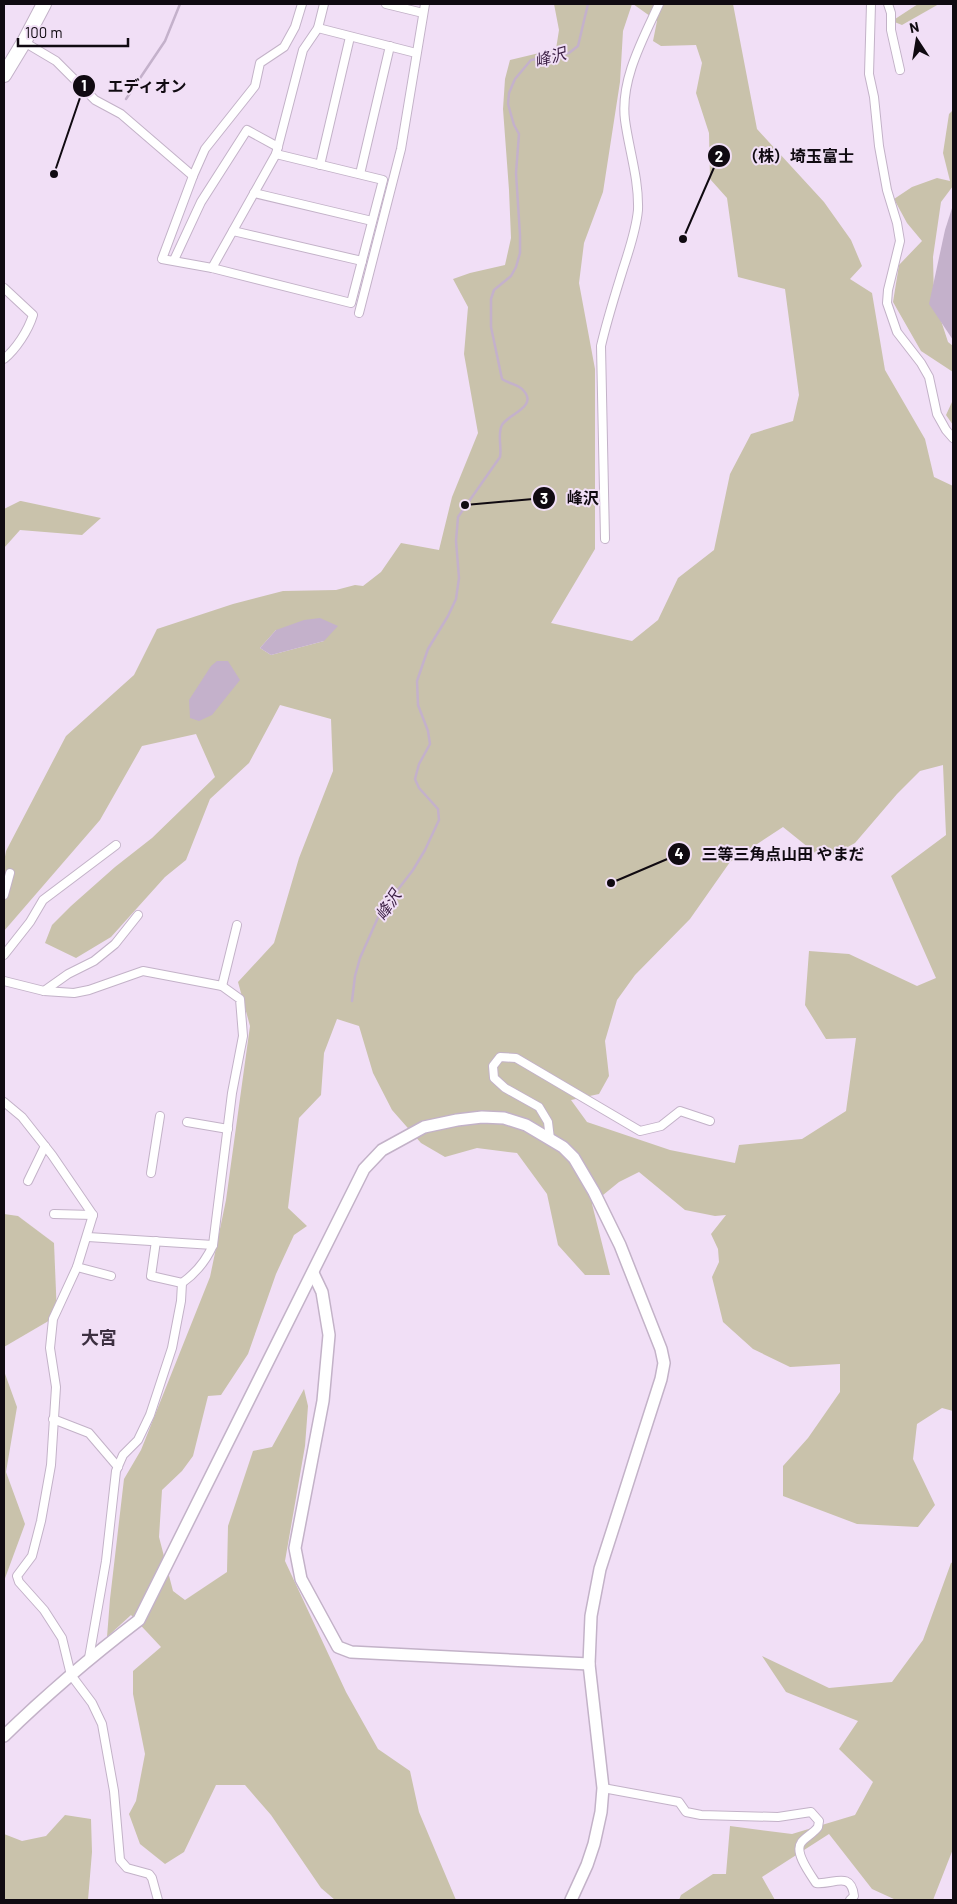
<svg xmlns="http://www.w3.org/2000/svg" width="957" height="1904" viewBox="0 0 957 1904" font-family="Barlow,'Noto Sans JP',sans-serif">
  <rect width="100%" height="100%" fill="#f1dff6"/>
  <g fill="#c9c2ab" fill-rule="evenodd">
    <path d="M554,4h78l-9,27 -3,51 -17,110 -19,51 -5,40 16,86v180l-44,74 81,18 26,-21 20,-42 36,-28 16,-76 21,-40 42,-13 6,-26 -14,-106 -47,-12 -11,-79 -17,-19 -1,-46 -13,-40 6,-30 -6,-18 -35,1 -8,-5 4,-20 -24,-17h100l24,125 67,73 27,38 11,26 -12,13 22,14 13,77 40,69 9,38 19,9v925l-11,-3 -25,16 -4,35 22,46 -17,22 -61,-3 -74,-28v-30l25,-28 32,-46v-28l-50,3 -37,-18 -30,-27 -11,-45 7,-15 -1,-13 -7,-15 15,-19 -11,1 -30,-6 -46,-38 -20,10 -27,22 18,71h-25l-27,-30 -11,-51 -30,-41 -40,-5 -32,9 -24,-14 -29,-33 -19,-37 -14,-47 -22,-7 -13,34 -3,42 -22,23 -11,90 19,18 -13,9 -18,39 -28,80 -27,41 -13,1 -15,60 -11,15 -20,19 -3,47 14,54 12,9 42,-28 1,-46 25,-75 19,-4 32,-58 4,17 -3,40 -20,115 61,131 32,57 32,22 9,41 37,88h-121l-14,-12 -50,-73 -26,-30h-29l-32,67 -19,12 -25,-20 -11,-30 7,-13 9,-47 -12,-60v-23l28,-24 -30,-32 -24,22 3,-38 14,-120 17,-29 69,-173 16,-77 24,-174 -12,-44 36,-39 25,-85 34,-87 -2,-52 -51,-14 -31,58 -39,36 -24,61 -21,17 -54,60 -35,21 -31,-15 7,-18 19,-19 44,-39 37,-29 63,-61 -19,-43 -54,12 -42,74 -96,111v-69l2,-11 60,-115 68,-61 23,-46 76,-25 50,-13 53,-1 19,-5 8,1 18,-14 20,-29 38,7 13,-53 26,-64 -14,-79 4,-47 -15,-28 17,-6 35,-8 6,-27 -2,-48 -6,-81 2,-30 5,-19 46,-11 3,-19zM276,630l48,11 -53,14 -11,-7zM943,765l3,70 -55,41 45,102 -19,8 -68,-32 -40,-3 -4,54 21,34 30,-1 -10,73 -44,28 -63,6 -4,18 -65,-13 -83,-28 -16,-22 28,-6 10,-18 -4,-35 12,-41 18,-25 55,-56 40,-57 53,-35 41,33 31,-17 42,-49 23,-23z"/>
    <path d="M918,4h21l-37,21 -10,-4z"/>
    <path d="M953,110v76l-12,16 -8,55 1,42 14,43 5,4v79l-7,-10 6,-13 1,-30 -32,-21 -28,-49 6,-37 23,-24 -15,-18 -13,-24 18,-12 25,-9 13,3 -7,-28 6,-39z"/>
    <path d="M20,501h1l80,17 -19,17 -62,-5 -16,18v-39z"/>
    <path d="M4,1214l14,2 36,27 3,73 -53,31z"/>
    <path d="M4,1371l13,36 -11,65 19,52 -21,57z"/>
    <path d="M953,1562v287l-20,51h-37l-24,-11 -43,-55 -67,43 13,23h-96l2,-5 32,-21h13l4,-48 62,8 63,-19 18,-33 -34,-33 19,-28 -72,-29 -24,-36 67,32 63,-6 31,-42 28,-77z"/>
    <path d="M65,1815l26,4 1,33 -4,48h-84v-66l18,7 24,-5z"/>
  </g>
  <g fill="#c4b1cb">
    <path d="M953,205v135l-24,-36 16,-74z"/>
    <path d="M320,618l18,8 -14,15 -53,14 -11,-7 16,-18 28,-10z"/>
    <path d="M217,661h11l12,19 -28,35 -13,6 -9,-3 -1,-18 22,-34z"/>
  </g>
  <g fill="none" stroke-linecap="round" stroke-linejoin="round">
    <g stroke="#c4b1cb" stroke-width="2.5">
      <path d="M126,99l39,-58 15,-37"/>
      <path d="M352,1001l3,-25 5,-18 20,-45 33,-43 12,-20 14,-30 -1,-11 -19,-21 -4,-9 4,-15 11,-20 -2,-13 -10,-26 -1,-24 11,-32 20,-33 8,-17 3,-21 -3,-37 2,-24 42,-60c2,-10 -3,-23 2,-32 6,-11 37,-18 21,-35 -5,-6 -14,-6 -21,-11l-11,-52v-28l3,-9 17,-14 5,-9 4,-14v-18l-4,-62 3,-39 -5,-9 -6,-21 1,-11 6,-14 16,-19 38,-7 9,-7 10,-42"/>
    </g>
    <g stroke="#c3b2c8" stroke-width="10">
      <g id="street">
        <path d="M386,4l37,9"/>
        <path d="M871,4l-2,70 5,23 5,49 8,44 10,33 3,18 -12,49 -1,13 10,29 24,31 8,14 8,37 9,16 7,8"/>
        <path d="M888,4l3,9v17l9,40"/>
        <path d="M318,28l98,25"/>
        <path d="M24,42l32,19 39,39 26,14 72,62 12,-27 50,-63 5,-23 24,-16 11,-20 7,-23"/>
        <path d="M320,165l30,-128"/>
        <path d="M360,174l30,-128"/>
        <path d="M193,176l-31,83 50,9 139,35 32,-123 -107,-26"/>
        <path d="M254,193l118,28"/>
        <path d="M233,231l129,30"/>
        <path d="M174,260l27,-58 46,-72 31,17"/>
        <path d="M212,268l64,-114 27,-104 15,-22 6,-24"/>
        <path d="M4,288l29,27c-5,16 -17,34 -29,44"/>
        <path d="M359,313l42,-164 24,-145"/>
        <path d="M605,539l-4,-193c6,-26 14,-51 22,-77 6,-19 13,-38 15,-59 1,-31 -9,-60 -13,-90 -5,-40 18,-81 34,-116"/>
        <path d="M4,895l6,-22"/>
        <path d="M4,955l26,-33 13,-22 73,-55"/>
        <path d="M4,981l40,10 30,2 15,-3 54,-19 79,15 18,13 3,37 -11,57 -19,152c-7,16 -17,28 -31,38l-1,18 -9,47 -22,67 -12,25 -15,15 -7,16 -10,90 -17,97"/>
        <path d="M222,986l15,-61"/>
        <path d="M44,991l24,-17 26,-13 21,-17 23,-29"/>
        <path d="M4,1102l18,15 30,38 41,60 -16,52 -24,52 -3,29 6,39 -5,78 -10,56 -9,35 -15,20 2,6 25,28 18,28 9,37 21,28 10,21 12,67 6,69 7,8 22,6 3,4 6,22"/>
        <path d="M187,1122l41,7"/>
        <path d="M550,1139l-2,-17 -9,-15 -34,-19 -11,-10 -1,-12 7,-9 16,1 124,73 21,-5 19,-15 30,10"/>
        <path d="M151,1173l9,-57"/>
        <path d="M28,1181l17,-35"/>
        <path d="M54,1214l39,1"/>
        <path d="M88,1237l125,8"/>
        <path d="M156,1241l-5,35 31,7"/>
        <path d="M77,1267l34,9"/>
        <path d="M53,1419l36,14 29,34"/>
        <path d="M603,1788l76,14 7,10 15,3 77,2 33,-5 8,9 -1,6c-4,6 -14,11 -17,16 -7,10 10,32 15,40 17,2 35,-13 38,13l-4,4"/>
      </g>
    </g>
    <g stroke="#c3b2c8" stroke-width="14">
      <g id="secondary">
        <path d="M313,1273l9,19 7,43 -6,66 -28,147 6,31 37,68 13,5 238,12"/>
        <path d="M4,1736c43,-42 88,-80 135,-116l225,-451 18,-19 42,-23 33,-7 25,-3 22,1 22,7 37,22 11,11 20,34 26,53 41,104 3,14 -3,16 -61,190 -9,47 -2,48 14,124 -2,24 -7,32 -7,21 -16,35"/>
      </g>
    </g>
    <g stroke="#c3b2c8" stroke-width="16">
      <path id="highway" d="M4,75l20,-33 20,-38"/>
    </g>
    <use href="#street" stroke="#fff" stroke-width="8"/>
    <use href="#secondary" stroke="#fff" stroke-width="11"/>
    <use href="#highway" stroke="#fff" stroke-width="14"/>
  </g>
  <g text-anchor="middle" stroke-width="4" stroke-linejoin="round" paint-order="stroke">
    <g font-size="16" font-style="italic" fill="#3a1e42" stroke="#f1dff6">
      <text transform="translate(550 57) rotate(-16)" y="6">峰沢</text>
      <text transform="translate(388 905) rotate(-57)" y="6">峰沢</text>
    </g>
    <g font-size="18" font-weight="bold" fill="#3d3041" stroke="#f1dff6">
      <text x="99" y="1344">大宮</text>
    </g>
  </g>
  <path fill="none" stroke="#100a11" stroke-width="2" d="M54 174L84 86M683 239L719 156M465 505L544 498M611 883L679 854"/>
  <g fill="#100a11" stroke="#f1dff6" stroke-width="2">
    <circle cx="54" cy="174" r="5"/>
    <circle cx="683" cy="239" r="5"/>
    <circle cx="465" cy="505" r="5"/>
    <circle cx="611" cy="883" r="5"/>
    <circle cx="84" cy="86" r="12"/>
    <circle cx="719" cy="156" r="12"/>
    <circle cx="544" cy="498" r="12"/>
    <circle cx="679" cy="854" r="12"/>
  </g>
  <g font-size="15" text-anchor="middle" font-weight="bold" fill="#fff">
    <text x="84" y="91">1</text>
    <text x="719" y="162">2</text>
    <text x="544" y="504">3</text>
    <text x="679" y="859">4</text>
  </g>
  <g font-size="16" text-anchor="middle" font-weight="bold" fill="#100a11" stroke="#f1dff6" stroke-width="4" stroke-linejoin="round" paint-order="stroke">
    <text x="147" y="92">エディオン</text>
    <text x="798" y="162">（株）埼玉富士</text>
    <text x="583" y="504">峰沢</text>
    <text x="783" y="860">三等三角点山田 やまだ</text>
  </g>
  <rect width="957" height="1904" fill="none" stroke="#100a11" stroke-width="10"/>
  <g transform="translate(917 40) rotate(348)" stroke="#f1dff6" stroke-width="4" paint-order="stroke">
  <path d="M0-4L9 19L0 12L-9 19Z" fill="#100a11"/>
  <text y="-8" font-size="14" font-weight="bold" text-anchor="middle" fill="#100a11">N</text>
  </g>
  <path d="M18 38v8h110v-8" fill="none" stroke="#100a11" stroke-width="2.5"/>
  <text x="25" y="38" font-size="15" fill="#100a11" stroke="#f1dff6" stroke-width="4" paint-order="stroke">100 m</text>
</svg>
